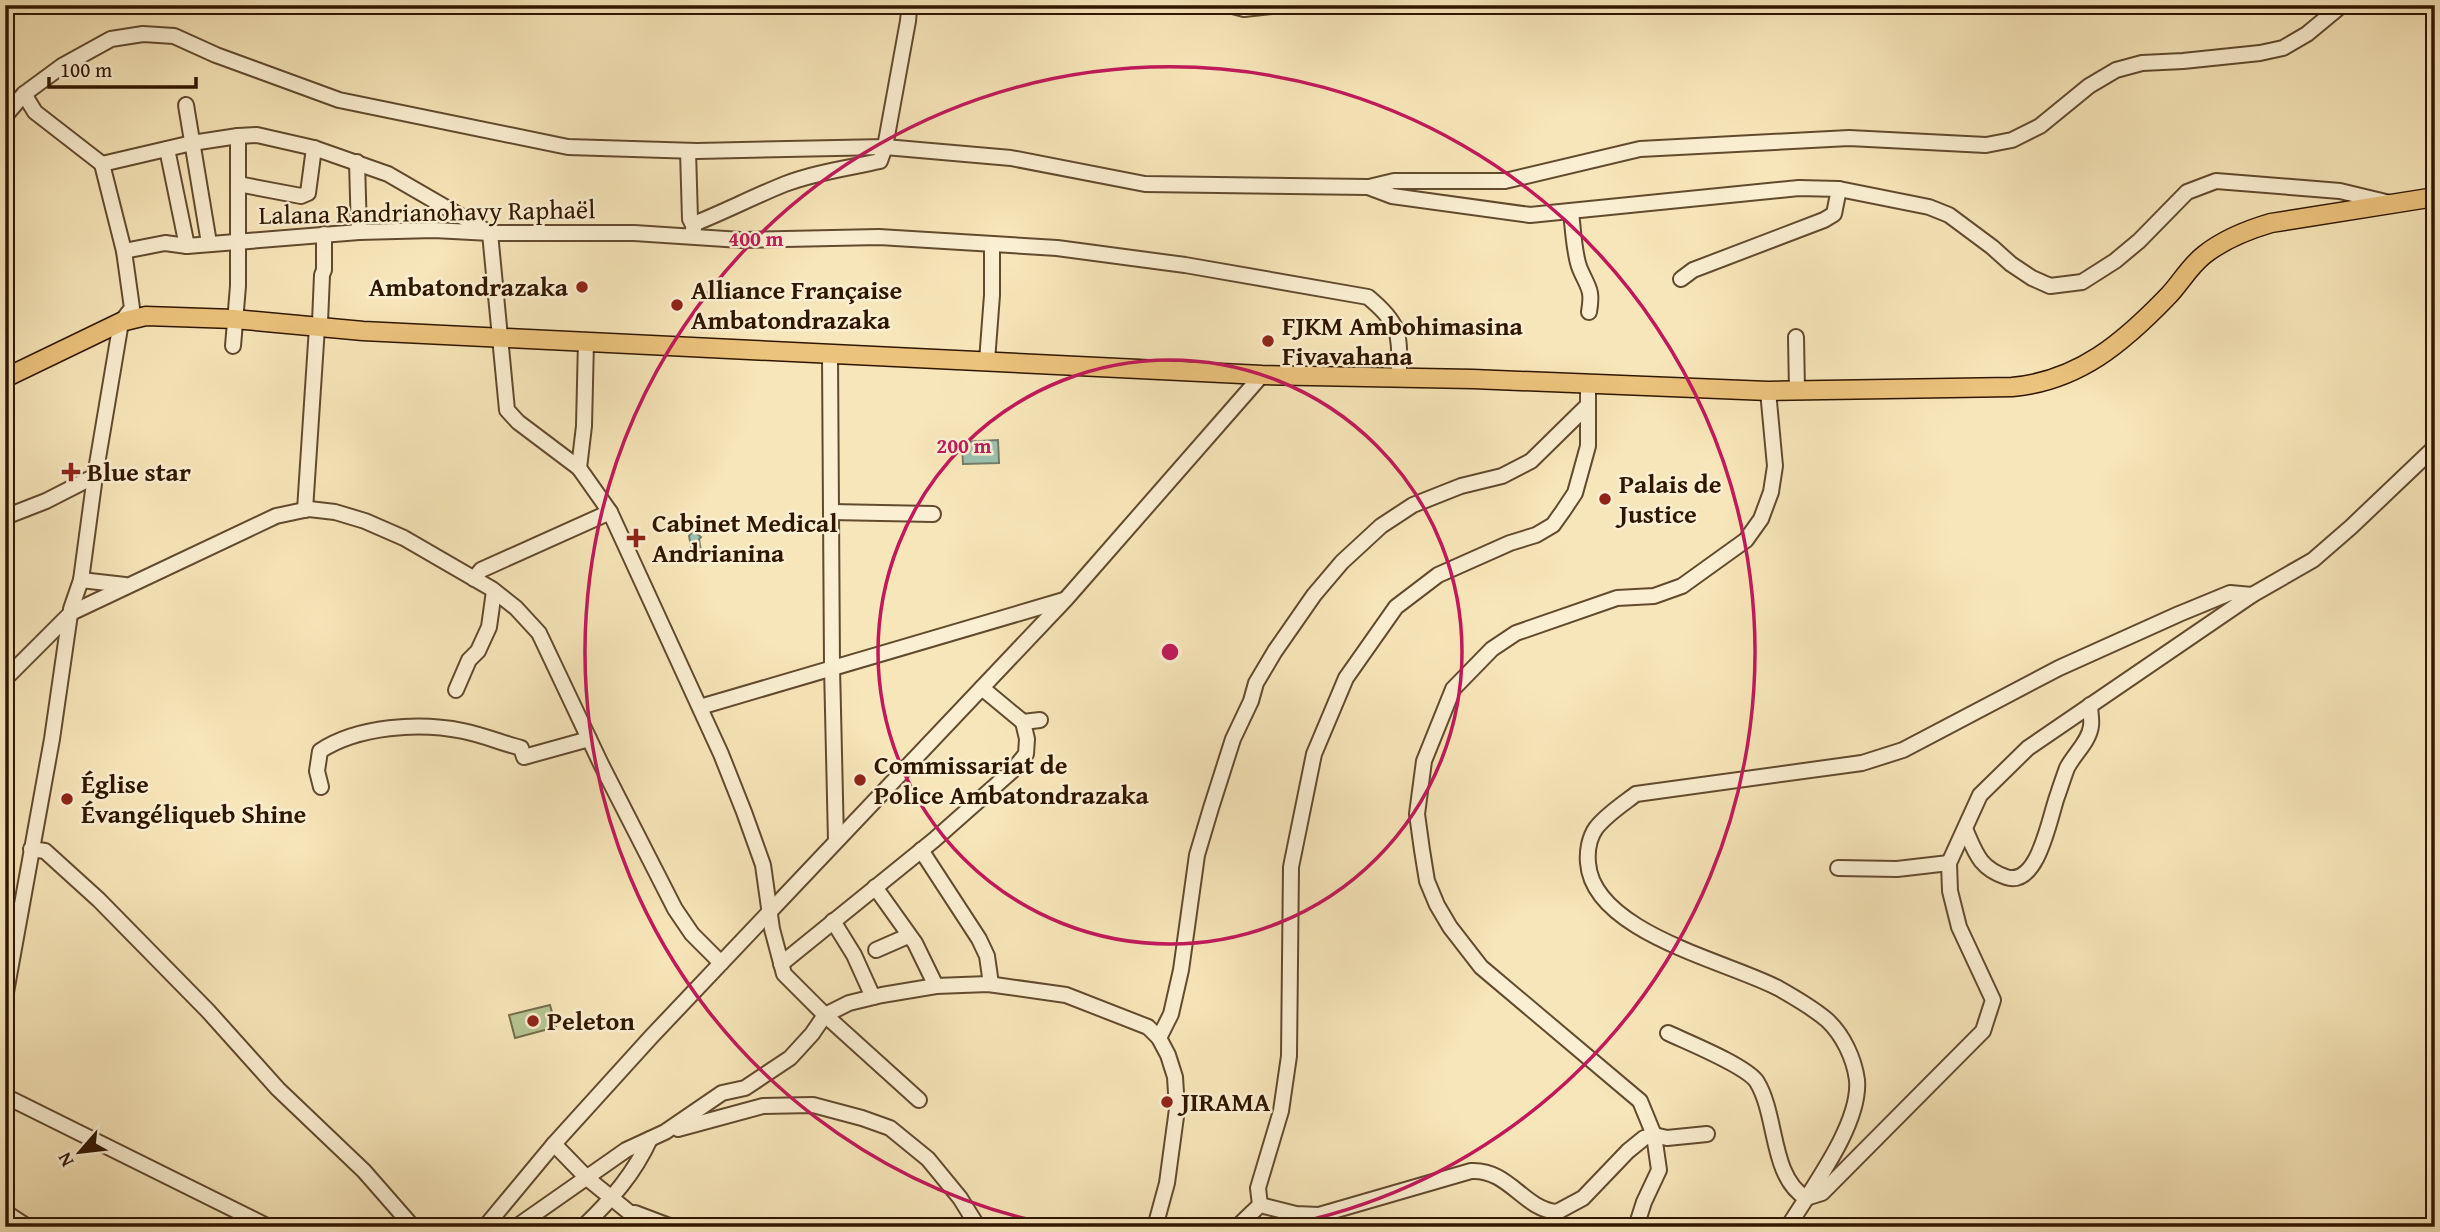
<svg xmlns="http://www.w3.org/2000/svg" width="2440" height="1232" viewBox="0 0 2440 1232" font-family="'Gentium Book Plus',serif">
  <rect width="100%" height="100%" fill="#f7e6b9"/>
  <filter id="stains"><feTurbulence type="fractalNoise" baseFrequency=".00286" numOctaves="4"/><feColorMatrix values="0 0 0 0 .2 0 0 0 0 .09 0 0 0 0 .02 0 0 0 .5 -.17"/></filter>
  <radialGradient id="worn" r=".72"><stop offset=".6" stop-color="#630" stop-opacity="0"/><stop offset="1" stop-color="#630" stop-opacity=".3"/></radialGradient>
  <path fill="#b6c694" stroke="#736e4a" stroke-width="2" d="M550,1005l6,22 -41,11 -6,-23z"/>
  <g fill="#9dc0af" stroke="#717c69" stroke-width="2">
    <path d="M998,440l1,23 -36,1 -1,-22z"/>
    <path d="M693,531l8,6 -2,2 2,12h-9l-3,-15z"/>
  </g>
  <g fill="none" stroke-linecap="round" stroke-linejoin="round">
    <g stroke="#624a2e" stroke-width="18">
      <g id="minor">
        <path d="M1229,5l15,4 38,-4"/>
        <path d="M24,94l11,18 67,52 22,87 8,57 -11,14 -26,154 -14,104 -10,29"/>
        <path d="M186,105l23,138"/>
        <path d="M5,116l19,-22 38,-28 49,-27 32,-5 31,2 42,19 123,45 229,47 129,4 188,-4 126,11 134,26 223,3 24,9 138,19 269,-27 40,1 90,18 20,8 43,32 19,17 21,14 18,8 32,-4 33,-21 24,-20 48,-49 29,-11 124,10 50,12"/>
        <path d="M167,149l20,97"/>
        <path d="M688,151l2,68 4,8"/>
        <path d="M357,162l2,70"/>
        <path d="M102,164l90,-21 46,-7 19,-1 57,13 74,26 102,59 17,177 11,12 61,46"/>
        <path d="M238,184l63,12 7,-3 6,-45"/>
        <path d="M1369,187l25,-6h111l135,-32 209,-11 137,7 26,-5 28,-14 49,-40 27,-16 26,-7 41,-2 77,-8 23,-5 24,-14 35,-29"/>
        <path d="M1571,212c2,16 3,43 9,57 8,19 13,20 9,43"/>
        <path d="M691,235l5,-12c30,-12 59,-27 89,-39 31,-12 64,-16 95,-23l5,-14 23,-126 1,-11 -3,-5"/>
        <path d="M124,251l41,-8 22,3 172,-14 75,-2 56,3h144l107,7 138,-3 178,11 128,17 183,32c35,29 31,38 31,81"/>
        <path d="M1681,279l12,-9 131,-50 10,-6 5,-25"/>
        <path d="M1796,337l1,54"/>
        <path d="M586,341l-2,85 -5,42 31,44 111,242 23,58 19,53 9,64 12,45 41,41 94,85"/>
        <path d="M233,346l5,-60v-150"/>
        <path d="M830,355l2,312 4,174"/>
        <path d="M987,361l5,-66v-51"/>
        <path d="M305,510l12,-183 3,-5 2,-47 2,-5v-36"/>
        <path d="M831,512l102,2"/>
        <path d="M5,517l41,-16 49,-25"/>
        <path d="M474,579l7,-9 129,-58"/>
        <path d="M81,580l44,5"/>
        <path d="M73,612l203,-96 33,-7 26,3 30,9 39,17 88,51 24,19 23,25 62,131 74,145 17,25 29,29"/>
        <path d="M5,679l65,-65"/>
        <path d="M982,688l41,34 17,-2"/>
        <path d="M456,690l13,-30 9,-9 11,-24 5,-36"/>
        <path d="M700,707l364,-107"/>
        <path d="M321,787l-4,-16 3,-20c38,-25 99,-29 143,-20 20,4 39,12 58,17l3,9 65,-18"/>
        <path d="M1966,831c10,23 14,37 40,46 33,11 44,-63 52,-83 3,-9 6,-18 9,-26 7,-14 22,-26 24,-42 1,-6 -1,-15 -1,-21"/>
        <path d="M31,849l14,2 54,49 109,111 70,78 86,82 49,56"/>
        <path d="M921,850l58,89 8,17 4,28"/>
        <path d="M1838,868l59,1 52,-6"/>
        <path d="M875,887l40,56 21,43"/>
        <path d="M833,921l21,34 19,42"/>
        <path d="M876,950l32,-14"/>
        <path d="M781,964l153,-124 78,-69 14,-17 1,-15 -4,-17"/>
        <path d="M5,998l47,-259 18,-125"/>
        <path d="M1668,1033c19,9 79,33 89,49 21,35 13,94 49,116l16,-5 161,-162 10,-31 -34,-73 -9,-36 -1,-28 31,-68 48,-47 224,-153"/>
        <path d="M1159,1038l12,-24 10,-44 16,-115 14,-47 22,-69 18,-38 5,-18 19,-32 39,-56 28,-33 39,-36 32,-21 48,-19 41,-10 29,-15 56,-55"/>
        <path d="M5,1096l264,131"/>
        <path d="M678,1129l85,-23 50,-1 49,13 28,10 38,31 32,39 18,29"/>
        <path d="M554,1144l33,34 43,35h5l37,14"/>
        <path d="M1260,1205l-2,-17 23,-77 8,-55 2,-189 23,-113 32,-76 50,-71 42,-32 72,-32 26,-8 17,-10 10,-14 12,-18 13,-47v-61"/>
        <path d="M1260,1205l36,9 23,1 152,-44c38,-2 52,38 86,41l26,-14 45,-47 16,-13 10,-3 13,3 40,-4"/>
        <path d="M5,1212l23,15"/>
        <path d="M485,1227l69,-83 97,-107 415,-438 196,-224"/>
        <path d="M516,1227l110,-77 39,-18 57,-39 23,-5 45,-30 22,-24 13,-19 24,-12 33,-8 54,-9 52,-2 78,11 82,32 11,11 9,17 7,22 2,32 -10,74 -12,44"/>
        <path d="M583,1227c28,-27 51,-53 67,-88"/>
        <path d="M1237,1227l23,-22"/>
        <path d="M1554,1227l3,-15"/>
        <path d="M1636,1227l8,-25 15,-32 -5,-35 -14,-34 -159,-134 -31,-40 -13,-22 -10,-24 -5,-31 -5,-36 7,-53 29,-72 39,-40 24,-16 101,-35 37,-2 28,-10 64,-46 15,-21 10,-27 4,-26 -7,-75"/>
        <path d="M1788,1227c23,-38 73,-103 69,-147 -3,-22 -14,-45 -30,-60 -14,-12 -33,-23 -49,-32 -52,-27 -185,-56 -190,-125 -1,-11 1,-25 8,-35 11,-14 27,-24 40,-34l226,-31 41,-13 156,-82 120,-54 51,-21 22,2 61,-35 38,-33 84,-80"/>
      </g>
    </g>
    <g stroke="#301600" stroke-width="21">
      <path id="major" d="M5,378l116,-56 25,-6 88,3 129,12 899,44 211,4 295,12 244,-4c67,-6 112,-45 157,-92 12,-13 21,-29 35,-40 20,-16 43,-25 67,-32l164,-26"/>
    </g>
    <use href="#minor" stroke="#faefd2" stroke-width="14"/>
    <use href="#major" stroke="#ecc37c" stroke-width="18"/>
  </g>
  <g fill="none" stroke="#c2185b" stroke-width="3.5">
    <circle cx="1170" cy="652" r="292"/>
    <path d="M1058 1226A585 585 0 1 1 1282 1226"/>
  </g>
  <g fill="#8f2418" stroke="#faefd2" stroke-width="2.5">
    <circle cx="582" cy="287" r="7"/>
    <circle cx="677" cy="305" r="7"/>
    <circle cx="1268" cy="341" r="7"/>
    <path d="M67.5 461.5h7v7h7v7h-7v7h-7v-7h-7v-7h7z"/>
    <circle cx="1605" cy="499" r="7"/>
    <path d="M632.5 527.5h7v7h7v7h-7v7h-7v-7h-7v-7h7z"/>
    <circle cx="860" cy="780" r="7"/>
    <circle cx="67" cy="799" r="7"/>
    <circle cx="533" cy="1021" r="7"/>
    <circle cx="1167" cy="1102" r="7"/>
  </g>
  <g text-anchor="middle" stroke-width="5" stroke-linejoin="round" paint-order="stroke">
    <g font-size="26" fill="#301600" stroke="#faefd2">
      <text transform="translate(427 212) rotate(-1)" y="9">Lalana Randrianohavy Raphaël</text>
    </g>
    <g font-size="26" font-weight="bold" fill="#301600" stroke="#faefd2" text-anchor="start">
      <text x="568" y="296" text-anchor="end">Ambatondrazaka</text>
      <text x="691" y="299">Alliance Française<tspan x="691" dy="30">Ambatondrazaka</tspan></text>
      <text x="1282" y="335">FJKM Ambohimasina<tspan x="1282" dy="30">Fivavahana</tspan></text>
      <text x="87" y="481">Blue star</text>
      <text x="1619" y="493">Palais de<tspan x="1619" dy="30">Justice</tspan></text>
      <text x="652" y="532">Cabinet Medical<tspan x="652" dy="30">Andrianina</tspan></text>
      <text x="874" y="774">Commissariat de<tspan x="874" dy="30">Police Ambatondrazaka</tspan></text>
      <text x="81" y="793">Église<tspan x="81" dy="30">Évangéliqueb Shine</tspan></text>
      <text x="547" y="1030">Peleton</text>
      <text x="1181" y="1111">JIRAMA</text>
    </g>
  </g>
  <circle cx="1170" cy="652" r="10" fill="#c2185b" stroke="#faefd2" stroke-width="3.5"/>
  <g font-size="21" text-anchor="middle" font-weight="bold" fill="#c2185b" stroke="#faefd2" stroke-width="5" stroke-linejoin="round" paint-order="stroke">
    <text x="756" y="246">400 m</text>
    <text x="964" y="453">200 m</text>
  </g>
  <rect width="2440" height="1232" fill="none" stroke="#f7e6b9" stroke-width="28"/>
  <rect x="7" y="7" width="2426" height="1218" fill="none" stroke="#301600" stroke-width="3.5"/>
  <rect x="14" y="14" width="2412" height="1204" fill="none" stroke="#301600" stroke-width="2"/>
  <g transform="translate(80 1152) rotate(242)" stroke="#faefd2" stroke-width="5" paint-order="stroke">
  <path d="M0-5L12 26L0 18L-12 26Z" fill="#301600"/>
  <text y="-10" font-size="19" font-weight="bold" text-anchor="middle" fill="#301600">N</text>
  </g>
  <path d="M49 77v10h147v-10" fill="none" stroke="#301600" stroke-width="3.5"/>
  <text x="60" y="77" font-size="21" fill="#301600" stroke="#faefd2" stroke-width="5" paint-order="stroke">100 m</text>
  <rect width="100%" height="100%" filter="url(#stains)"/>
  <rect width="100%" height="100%" fill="url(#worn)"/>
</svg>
